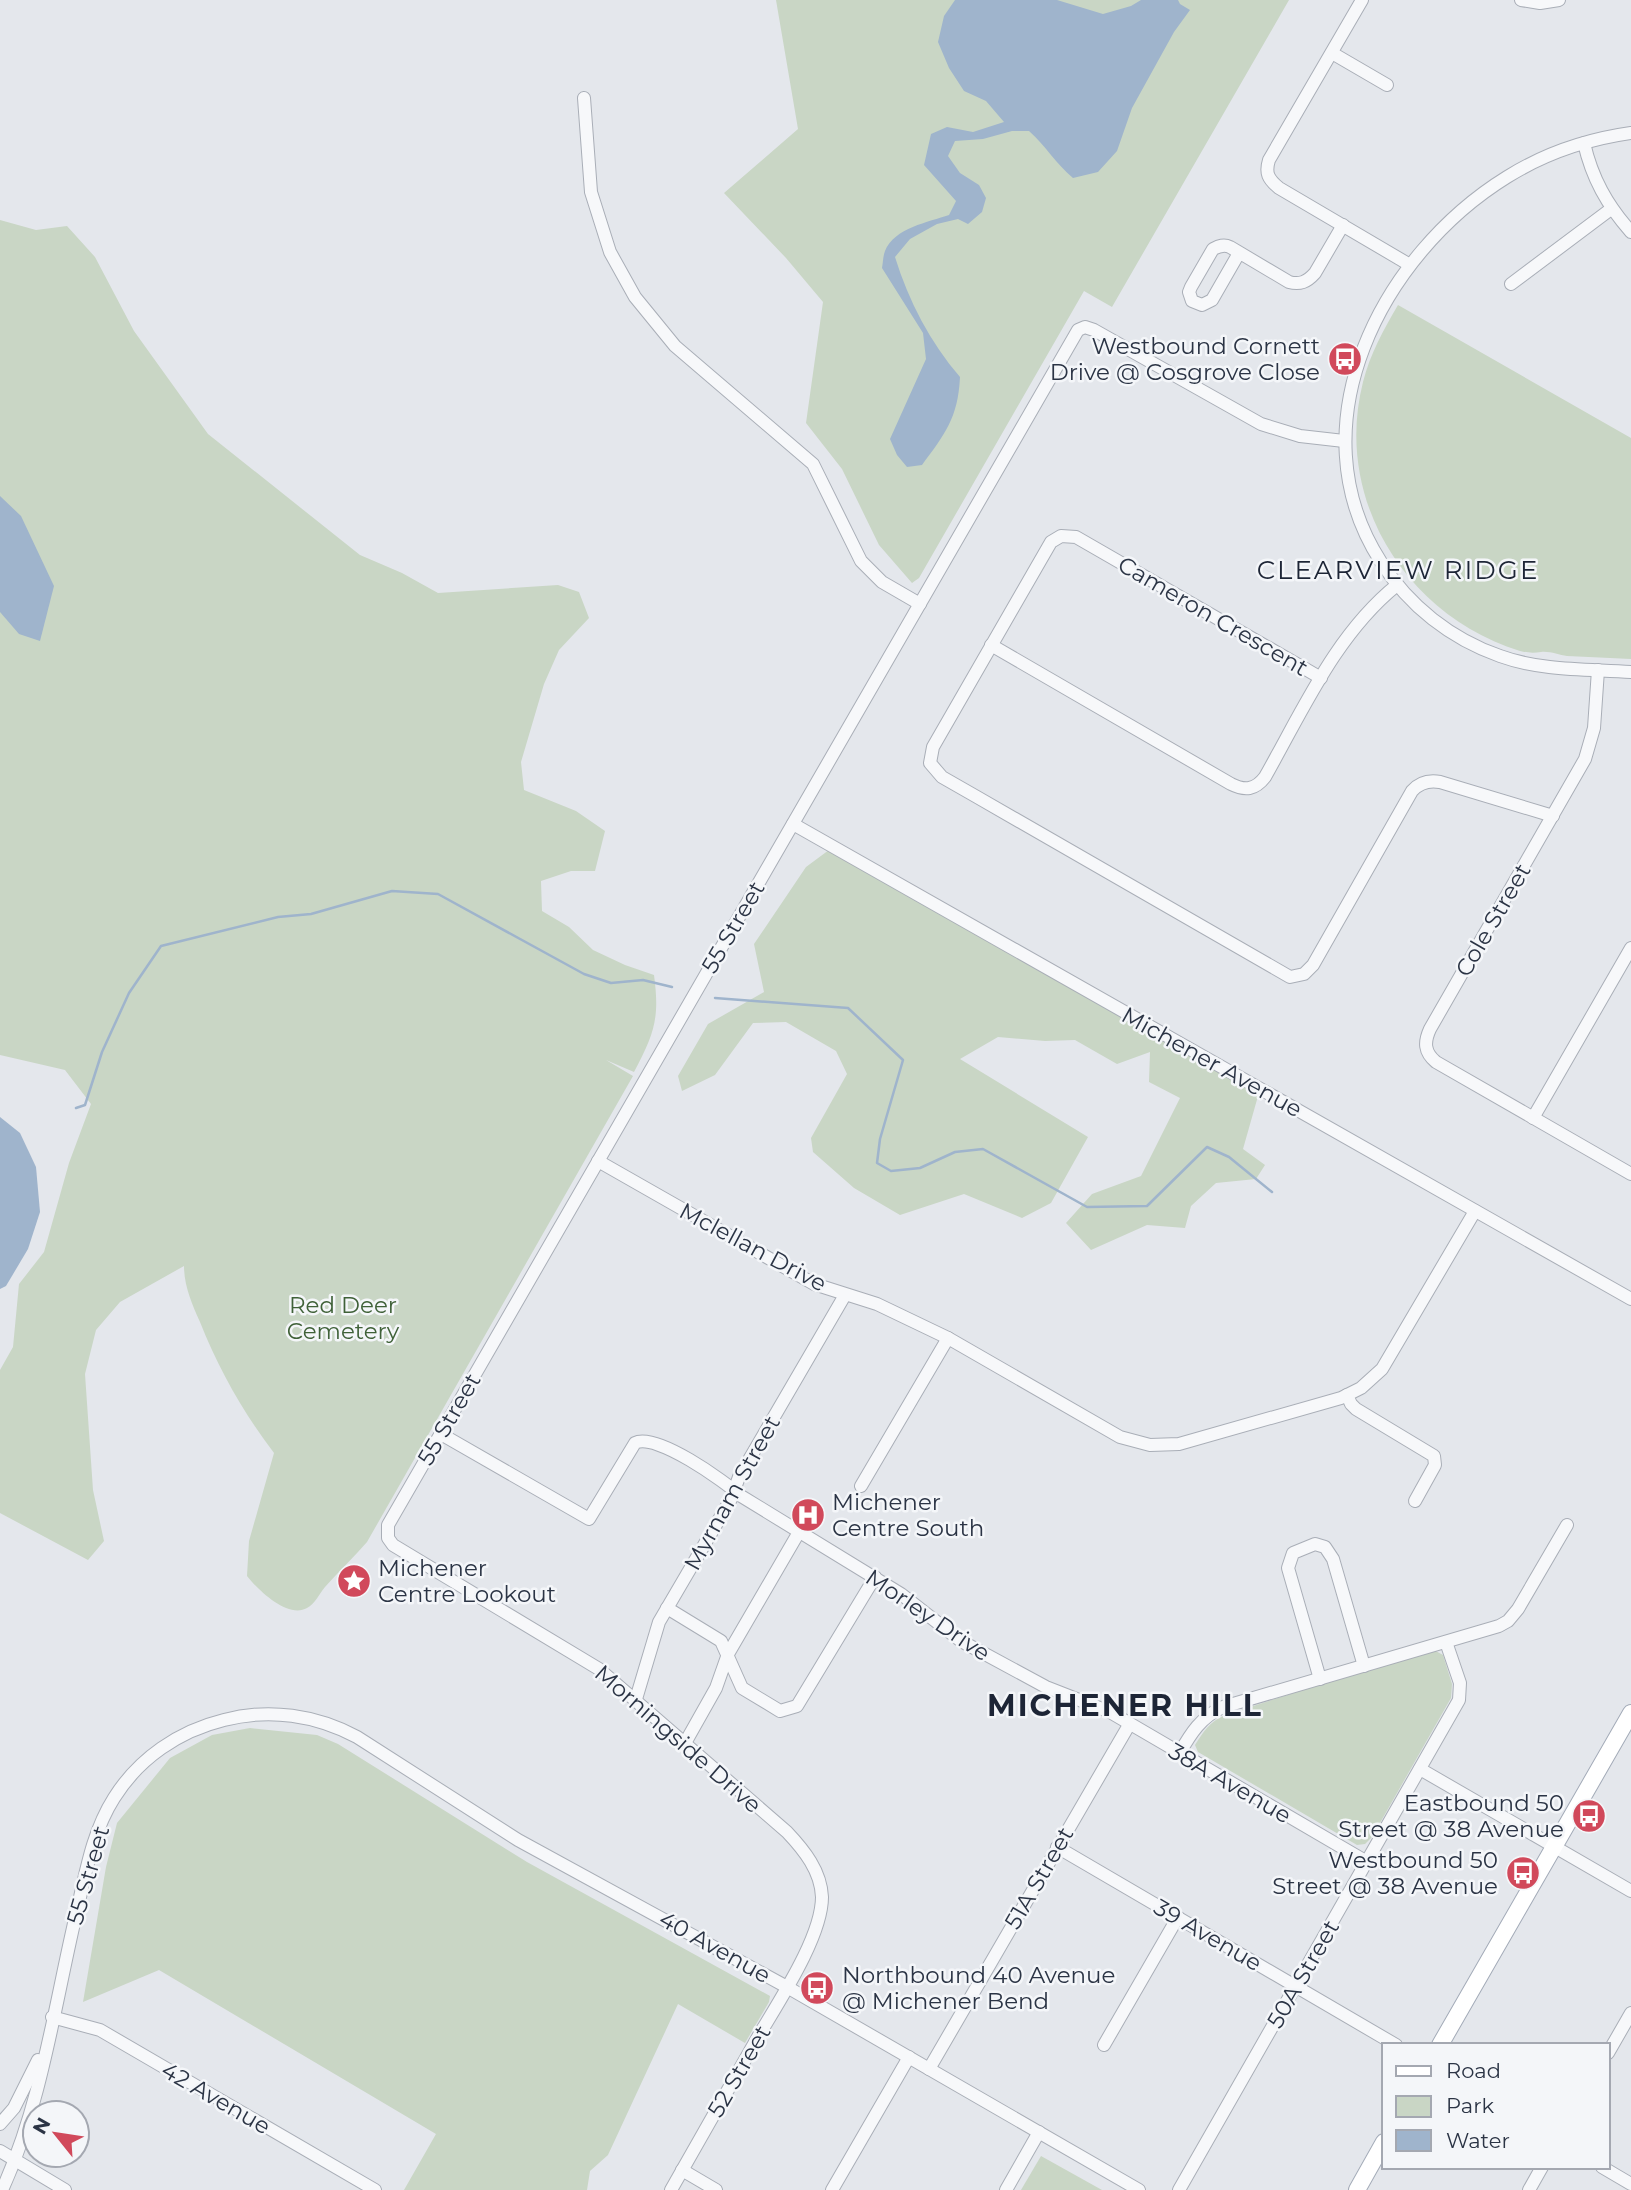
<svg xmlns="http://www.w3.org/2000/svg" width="1631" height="2190" viewBox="0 0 1631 2190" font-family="Montserrat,sans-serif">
  <rect width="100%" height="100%" fill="#e4e7ec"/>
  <g fill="#c9d6c5">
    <path d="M776,0h513l-177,307 -28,-16 -165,287 -7,5 -33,-38 -37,-76 -36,-46 17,-121 -37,-44 -62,-65 74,-64z"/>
    <path d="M0,220l36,10 31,-4 28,31 39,74 74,103 152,121 42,18 36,20 120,-8 21,7 10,26 -30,32 -15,34 -23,78 3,28 52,21 29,20 -10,40h-24l-30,10 1,30 27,16 24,23 32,15 29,10c6,44 0,59 -20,97l-28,-12 27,16 -266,466c-14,16 -29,30 -42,45 -6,7 -10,17 -18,21 -19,11 -49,-18 -60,-32l2,-35 25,-88c-31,-41 -55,-83 -74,-131 -8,-18 -16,-36 -16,-56l-64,36 -24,28 -11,44 8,116 11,51 -16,19 -88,-47v-143l13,-23 6,-63 25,-32 25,-89 22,-59 -26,-34 -65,-15z"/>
    <path d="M1398,305l233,133v221c-21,-1 -42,-2 -64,-3 -8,-1 -17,-5 -26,-4 -7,1 -13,1 -21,-1 -113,-35 -187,-151 -157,-269 7,-28 21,-53 35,-77z"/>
    <path d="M833,847l427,242 -17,60 22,16 -9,14 -40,4 -25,23 -6,22 -38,-3 -56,25 -25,-27 26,-29 49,-18 39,-78 -31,-16 1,-30 -33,12 -42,-24 -30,1 -47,-4 -38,22 128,78 -37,66 -29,15 -58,-24 -64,21 -46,-27 -41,-36 -2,-14 36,-64 -11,-23 -50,-29 -33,1 -38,52 -33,16 -4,-15 30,-52 56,-32 -10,-48 52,-77z"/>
    <path d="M1428,1650h6l9,5 9,29 -1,14 -79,139 -7,7 -8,1 -159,-93 -3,-7c9,-14 14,-23 30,-30z"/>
    <path d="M250,1728l67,7 21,9 189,118 243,134 -1,6 -24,41 -67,-39 -70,151 -18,16 -3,19h-183l32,-56 -277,-164 -76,32 23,-135 11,-44 53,-65 42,-23z"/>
    <path d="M1041,2156l61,34h-81z"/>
  </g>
  <g fill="#9fb4cc">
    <path d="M955,0h102l46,14 28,-8 10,-6h37l2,4 10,6 -16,22 -42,76 -15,43 -19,21 -25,6c-17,-14 -27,-32 -44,-47h-17l-29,8 -28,2 -7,15 12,17 19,12 7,13 -4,14 -14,12 -10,-5 -21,5 -27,15 -15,18c14,45 35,85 65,120 -2,41 -15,57 -38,88l-15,2 -10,-12 -7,-16 36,-80 -3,-26 -41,-65c1,-5 1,-12 3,-17 9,-23 44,-29 64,-36l7,-14 -32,-36 7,-31 16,-7 26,5 31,-10 -18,-21 -22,-10 -15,-23 -11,-26 6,-26z"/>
    <path d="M0,496l21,20 33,70 -14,55 -21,-7 -19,-22z"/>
    <path d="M0,1117l20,16 16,34 4,45 -12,37 -22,37 -6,3z"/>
  </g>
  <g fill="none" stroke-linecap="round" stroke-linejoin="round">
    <g stroke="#9fb4cc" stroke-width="2.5">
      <path d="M715,998l133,10 55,52 -23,79 -3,24 14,8 29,-3 35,-16 28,-3 104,58 60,-1 60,-59 22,10 43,35"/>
      <path d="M76,1108l9,-3 17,-53 27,-59 32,-47 117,-29 33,-3 81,-23 46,3 146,80 27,9 32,-3 29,7"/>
    </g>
    <g stroke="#a9aeb7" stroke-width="14">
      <g id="minor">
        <path d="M1362,0l-93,160c-4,13 -1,19 10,28l131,77"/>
        <path d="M1521,0l19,3 19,-3"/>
        <path d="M1332,53l55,32"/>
        <path d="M584,98l7,94 19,60 25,45 40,49 138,118 48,97 21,21 38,22"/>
        <path d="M1631,133c-43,6 -87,21 -124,44 -126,78 -214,249 -126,385 28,44 70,77 119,94 41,15 88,13 131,16"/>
        <path d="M1584,143c8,35 23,62 47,89"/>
        <path d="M1239,253l-27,47 -10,5 -10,-4 -3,-9 2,-5 22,-38c6,-3 11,-5 17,-2l59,35c11,3 18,0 26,-9l28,-48"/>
        <path d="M1511,284l100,-75"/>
        <path d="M991,645l240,139c14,7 24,6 34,-7 38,-67 71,-143 132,-192"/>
        <path d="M1598,670l-4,58 -9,31 -155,270c-6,13 -6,23 6,33l195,112"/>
        <path d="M1321,678l-245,-141 -15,-1 -10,6 -118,205 -3,16 12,14 35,20 313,180 14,-3 9,-9 99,-174c8,-9 17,-11 28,-9l113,34"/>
        <path d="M793,824l838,475"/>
        <path d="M1533,1118l98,-170"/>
        <path d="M598,1161l216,123 63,20 71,34 -87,148"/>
        <path d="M948,1338l172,99 30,8 29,-1 162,-46 20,-10 21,-19 93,-158"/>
        <path d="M1347,1395l4,9 5,5 78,47 1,9 -20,36"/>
        <path d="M441,1434l148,85 46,-76c21,-11 89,38 106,53l160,98 60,47 85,46 64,25 257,150"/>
        <path d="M667,1608l54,33 21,47 38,23 17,-5 78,-129"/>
        <path d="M1320,1679l-32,-111 5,-15 22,-9 10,3 8,12 31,107"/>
        <path d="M636,1699l23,-77 72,-123 8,-22 106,-182"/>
        <path d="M685,1743l31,-55 12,-34 71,-122"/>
        <path d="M1179,1754c12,-21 22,-37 44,-47l276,-81 9,-5 10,-12 49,-84"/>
        <path d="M1420,1769l211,122"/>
        <path d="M1057,1847l339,198"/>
        <path d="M52,2017l48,13 275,160"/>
        <path d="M1104,2045l74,-128"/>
        <path d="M1608,2053l23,-40"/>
        <path d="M929,2069l200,-344"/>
        <path d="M0,2124l14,-16 24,-48"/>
        <path d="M0,2151l65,39"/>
        <path d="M1602,2167l29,17"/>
        <path d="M682,2170l34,20"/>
        <path d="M2,2190c39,-85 52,-181 73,-271 10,-41 16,-85 39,-121 25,-40 65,-67 110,-78 45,-12 92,-5 133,17l161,103 269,147 352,203"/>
        <path d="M671,2190c29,-51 58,-102 87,-153 21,-36 64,-100 64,-140 -1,-26 -18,-47 -35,-65l-188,-163 -206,-124 -5,-7v-13l690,-1195 7,-3 9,3 167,94 39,12 44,5"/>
        <path d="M832,2190l77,-133"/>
        <path d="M1006,2190l33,-58"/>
        <path d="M1179,2190l280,-490 1,-17 -14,-41"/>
        <path d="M1529,2190l13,-23"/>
      </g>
    </g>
    <g stroke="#a3abb8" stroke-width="18">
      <g id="major">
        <path d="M1440,2045l191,-332"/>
        <path d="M1357,2190l27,-48"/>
      </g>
    </g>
    <use href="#minor" stroke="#f7f8fa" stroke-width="12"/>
    <use href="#major" stroke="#fff" stroke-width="16"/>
  </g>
  <defs>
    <g id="bus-disc" transform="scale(1.75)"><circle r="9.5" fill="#d1495b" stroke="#f4f6f9"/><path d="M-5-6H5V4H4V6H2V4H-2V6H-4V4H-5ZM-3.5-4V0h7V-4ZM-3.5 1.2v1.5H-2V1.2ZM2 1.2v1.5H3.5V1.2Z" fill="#fff"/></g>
    <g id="hospital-disc" transform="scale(1.75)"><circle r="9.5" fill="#d1495b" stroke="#f4f6f9"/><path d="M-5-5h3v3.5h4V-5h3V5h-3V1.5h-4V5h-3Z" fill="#fff"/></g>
    <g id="sight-disc" transform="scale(1.75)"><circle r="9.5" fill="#d1495b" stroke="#f4f6f9"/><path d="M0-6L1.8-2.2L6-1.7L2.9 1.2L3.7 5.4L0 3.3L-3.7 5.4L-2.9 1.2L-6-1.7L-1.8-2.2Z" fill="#fff"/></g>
  </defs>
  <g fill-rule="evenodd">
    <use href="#bus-disc" x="1345" y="359"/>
    <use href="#hospital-disc" x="808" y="1515"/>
    <use href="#sight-disc" x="354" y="1581"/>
    <use href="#bus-disc" x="1589" y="1816"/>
    <use href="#bus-disc" x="1523" y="1873"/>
    <use href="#bus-disc" x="817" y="1988"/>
  </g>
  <g text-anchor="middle" stroke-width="5" stroke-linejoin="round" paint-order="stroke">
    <g font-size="23" fill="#2b3445" stroke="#f4f6f9" text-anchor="end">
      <text x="1320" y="354">Westbound Cornett<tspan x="1320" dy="26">Drive @ Cosgrove Close</tspan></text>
      <text x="832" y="1510" text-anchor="start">Michener<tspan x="832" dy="26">Centre South</tspan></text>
      <text x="378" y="1576" text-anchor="start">Michener<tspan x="378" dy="26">Centre Lookout</tspan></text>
      <text x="1564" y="1811">Eastbound 50<tspan x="1564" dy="26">Street @ 38 Avenue</tspan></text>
      <text x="1498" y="1868">Westbound 50<tspan x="1498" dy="26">Street @ 38 Avenue</tspan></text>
      <text x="842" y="1983" text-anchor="start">Northbound 40 Avenue<tspan x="842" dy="26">@ Michener Bend</tspan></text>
    </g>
    <g font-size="23" fill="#2b3445" stroke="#f4f6f9">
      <text transform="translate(1213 616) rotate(30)" y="8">Cameron Crescent</text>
      <text transform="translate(1493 920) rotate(-60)" y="8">Cole Street</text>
      <text transform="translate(733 927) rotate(-60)" y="8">55 Street</text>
      <text transform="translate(1212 1062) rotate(29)" y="8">Michener Avenue</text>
      <text transform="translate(753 1247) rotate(28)" y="8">Mclellan Drive</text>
      <text transform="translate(449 1419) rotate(-60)" y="8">55 Street</text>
      <text transform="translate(732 1493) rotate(-61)" y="8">Myrnam Street</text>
      <text transform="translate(928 1615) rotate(34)" y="8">Morley Drive</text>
      <text transform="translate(678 1739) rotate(41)" y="8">Morningside Drive</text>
      <text transform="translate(1230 1783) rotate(30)" y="8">38A Avenue</text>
      <text transform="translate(88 1875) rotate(-74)" y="8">55 Street</text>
      <text transform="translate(1039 1878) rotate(-60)" y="8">51A Street</text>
      <text transform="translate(1208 1935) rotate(30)" y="8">39 Avenue</text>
      <text transform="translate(715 1947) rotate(29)" y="8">40 Avenue</text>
      <text transform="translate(1303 1974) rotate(-60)" y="8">50A Street</text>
      <text transform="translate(739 2071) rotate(-60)" y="8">52 Street</text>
      <text transform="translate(216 2098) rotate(30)" y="8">42 Avenue</text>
    </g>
    <g font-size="23" fill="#3f6138" stroke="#f4f6f9">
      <text x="343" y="1313">Red Deer<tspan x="343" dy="26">Cemetery</tspan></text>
    </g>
    <g font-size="26" letter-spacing="2" fill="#1d2536" stroke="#f4f6f9">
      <text x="1398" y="579">CLEARVIEW RIDGE</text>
    </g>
    <g font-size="30" font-weight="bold" letter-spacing="2" fill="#1d2536" stroke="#f4f6f9">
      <text x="1125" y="1716">MICHENER HILL</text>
    </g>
  </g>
  <rect x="1382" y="2043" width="228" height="126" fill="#f4f6f9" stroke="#a4a8b1" stroke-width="2"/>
  <rect x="1396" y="2066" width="35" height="10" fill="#ffffff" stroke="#a4a8b1" stroke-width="2"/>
  <text x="1446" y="2078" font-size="21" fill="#2b3445">Road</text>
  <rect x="1396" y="2096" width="35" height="21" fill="#c9d6c5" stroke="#a4a8b1" stroke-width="2"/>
  <text x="1446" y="2113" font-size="21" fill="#2b3445">Park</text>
  <rect x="1396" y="2130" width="35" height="21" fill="#9fb4cc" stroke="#a4a8b1" stroke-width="2"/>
  <text x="1446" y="2148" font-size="21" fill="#2b3445">Water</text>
  <g transform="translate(56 2134) rotate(300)"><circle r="33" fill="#f4f6f9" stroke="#a4a8b1" stroke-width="2"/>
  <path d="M0-5L12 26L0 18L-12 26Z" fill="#d1495b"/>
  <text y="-10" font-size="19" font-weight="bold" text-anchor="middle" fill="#2b3445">N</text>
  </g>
</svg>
